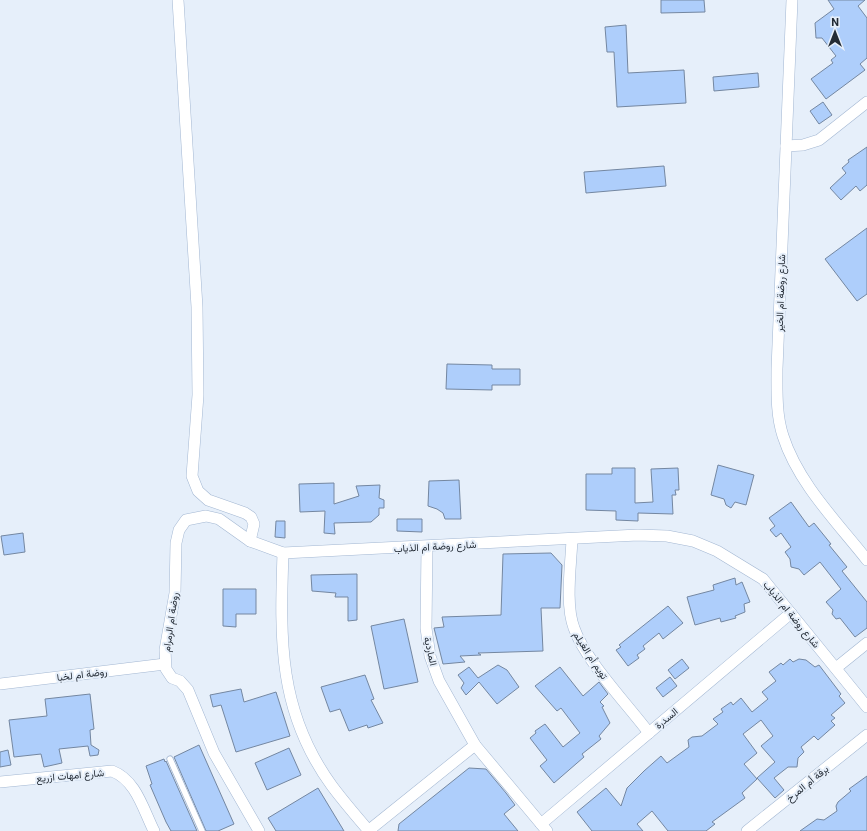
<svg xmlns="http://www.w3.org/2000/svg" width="867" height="831" viewBox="0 0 867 831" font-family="Georgia,Vazirmatn,serif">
  <rect width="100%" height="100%" fill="#e6effa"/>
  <g fill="#aecefb" stroke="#7487a1">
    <path d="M661,0h43l1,12 -44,1z"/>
    <path d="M828,0h37l-7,6 9,12v40l-7,6 5,6 -39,29 -15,-20 22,-16 -2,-3 5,-4 -14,-18h-6l-1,-15 19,-14z"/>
    <path d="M626,25l2,48 56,-3 2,33 -69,4 -3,-55h-7l-2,-25z"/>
    <path d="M758,73l1,14 -45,4 -1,-14z"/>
    <path d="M823,102l9,13 -13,9 -9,-13z"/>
    <path d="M867,147v38l-7,6 -4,-5 -15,14 -11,-12 16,-15 -4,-5 7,-6 -1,-2z"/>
    <path d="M664,166l2,20 -80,7 -2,-21z"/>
    <path d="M867,228v66l-10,7 -32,-42z"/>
    <path d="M447,364l45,1v4h28v16h-28v5l-46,-1z"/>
    <path d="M718,465l36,10 -8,30 -11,-3 -4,6 -5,-3 -2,-6 -13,-4z"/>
    <path d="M612,468h23v35l18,-1 -2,-33 27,-1 1,22h-4l1,5h-4l1,19 -35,-1v8l-22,-1v-9l-30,-1v-36h26z"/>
    <path d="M459,480l2,39h-16l-2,-6 -6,-4 -9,-3 1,-25z"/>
    <path d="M334,483v21l25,-8 -3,-10 24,-1 -1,13 5,2v8h-5v7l-8,7 -37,1 1,11 -11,-1 1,-22 -25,1 -1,-28z"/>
    <path d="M791,502l18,25 5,-4 17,21 -2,1 18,22 -5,4 25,31v26l-12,9 -15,-19 -4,1 -4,-5 1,-4 -7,-8 15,-13 -21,-27 -16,13 -5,-6 -8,-2 -1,-8 -5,-7 6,-5 -10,-14 -5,4 -6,-7 5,-4 -6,-8z"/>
    <path d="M397,519h25v13l-25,-1z"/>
    <path d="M276,521h9v17l-10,-1z"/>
    <path d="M23,533l2,19 -21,3 -3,-19z"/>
    <path d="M551,553l11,12 -2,43h-19l2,43 -65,2 3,2 -21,1 5,6 -22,2 -9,-36 10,-1 -2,-10 59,-2 2,-61z"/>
    <path d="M357,574v46l-9,1v-24h-13l1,-4 -24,-2 -1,-16z"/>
    <path d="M735,578l1,7 6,-3 8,20 -6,2 1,8 -10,4 1,2 -15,4 -1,-4 -25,7 -8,-28 27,-7 -1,-5z"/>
    <path d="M223,589h33v25h-20v13l-13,-1z"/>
    <path d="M668,606l15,17 -20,16 -4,-6 -16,13 2,3 -8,6 2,3 -11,8 -12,-16 5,-3 -2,-2z"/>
    <path d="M404,619l14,63 -34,7 -13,-63z"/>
    <path d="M682,659l7,9 -14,11 -7,-9z"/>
    <path d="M790,659l3,3 6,-3 7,1 9,7 4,-2 22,29 -2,2 6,7 -14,12 4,3 -4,3 4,4 -17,15 -4,-4 -13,11 3,5 -6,6 -1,9h-9l-14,11 10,12 -9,8 -18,-20 18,-16 -14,-16 12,-10 -12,-16 -18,14 14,19 -13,11 13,15 -15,14 3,5 -33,24 3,2 -9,7h-38l-16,-20 -15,13 6,7h-51l-15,-19 29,-24 15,18 6,-18 17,-17 17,-15 6,7 22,-16 -1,-7 4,-3 10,-1 16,-12 -5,-5 10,-7 -2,-3 10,-7 2,3 8,-7 11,14 16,-13 -6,-7 14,-11 -7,-9 12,-9 2,2z"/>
    <path d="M498,665l9,5 12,17 -22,17 -18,-22 -13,13 -5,-7 3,-5 -6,-8 11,-8 9,11z"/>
    <path d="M560,667l23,29 16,-14 9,12 -8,8 4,4 -2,1 8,16 -11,13 2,3 -19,15 2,3 -30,26 -14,-17 7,-6 -17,-22 6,-5 -1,-2 10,-7 18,23 17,-14 -19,-25 -4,3 -22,-25z"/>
    <path d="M365,675l9,24 -3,1 12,23 -15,5 -1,-3 -18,6 -9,-22 -10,3 -9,-25z"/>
    <path d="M670,677l7,9 -14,11 -7,-9z"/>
    <path d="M241,689l3,13 32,-10 14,44 -54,16 -15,-47 -8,2 -3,-12z"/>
    <path d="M90,694l4,35 -4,1 1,15 8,5 -1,5 -8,1 -2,-10 -29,3 3,14 -18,4 -3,-13 -27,3 -5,-37 38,-4 -2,-17z"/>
    <path d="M199,745l35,79 -16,7h-12l-32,-74z"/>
    <path d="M289,748l12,27 -34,15 -12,-27z"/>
    <path d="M8,750l3,15 -11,2v-15z"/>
    <path d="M164,759l1,3 1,-1 31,70h-26l-5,-9 -16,-37 2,-1 -6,-18z"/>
    <path d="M469,768l17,1 20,24 9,12 -11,9 14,17h-120l1,-7z"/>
    <path d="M867,776v55h-67l17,-12 7,1 13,-9 -1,-5 2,-4 13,-11 -2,-2z"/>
    <path d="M318,788l26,43h-68l-8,-13z"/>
  </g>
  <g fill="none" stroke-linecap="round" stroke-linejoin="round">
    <g stroke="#a3b7d2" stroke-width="7">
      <path id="lane" d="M170,759l32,72"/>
    </g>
    <g stroke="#a3b7d2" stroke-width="12">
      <g id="street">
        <path d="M178,0l19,307 1,88 -6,81 6,15 10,9 37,13 6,4 3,7 -4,17"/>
        <path d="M792,0l-15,369c0,22 -1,46 6,67 15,47 54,86 84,124"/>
        <path d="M786,146l17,-1 16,-5 48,-38"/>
        <path d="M572,539c-1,26 -7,65 2,89 11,32 54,77 75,105"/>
        <path d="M427,547l-1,81 4,28 9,25 36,64 72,86"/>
        <path d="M283,553c-3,87 -5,159 49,233 12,16 24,30 37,45"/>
        <path d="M836,668l31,-25"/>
        <path d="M0,684l165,-20"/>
        <path d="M0,782l112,-11c24,9 31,38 42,60"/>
        <path d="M541,824l250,-211"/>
        <path d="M259,831l-45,-78 -26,-63 -8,-9 -8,-3 -6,-9 -1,-19 10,-57 1,-50 3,-13 7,-10 20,-4 13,3 31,22 33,12 355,-18 29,1 26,5 24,10 46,28 104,128"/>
        <path d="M368,831l107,-86"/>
        <path d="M747,831l120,-96"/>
      </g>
    </g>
    <use href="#lane" stroke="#fff" stroke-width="5.5"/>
    <use href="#street" stroke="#fff" stroke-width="11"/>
  </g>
  <g text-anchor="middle" stroke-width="4" stroke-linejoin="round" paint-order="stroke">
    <g font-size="10" fill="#232b35" stroke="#e6effa">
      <text transform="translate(780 293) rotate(-88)" y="4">شارع روضة ام الخير</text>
      <text transform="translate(435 546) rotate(-3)" y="4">شارع روضة ام الذياب</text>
      <text transform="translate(792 614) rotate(51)" y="4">شارع روضة ام الذياب</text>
      <text transform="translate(170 622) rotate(-82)" y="4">روضة ام الرمرام</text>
      <text transform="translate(431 651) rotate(77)" y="4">الماردية</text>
      <text transform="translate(591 655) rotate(57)" y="4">تويم أم الغيلم</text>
      <text transform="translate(82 674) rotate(-7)" y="4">روضة ام لخبا</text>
      <text transform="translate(666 718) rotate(-40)" y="4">السدرة</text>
      <text transform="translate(70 775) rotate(-5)" y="4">شارع امهات ازريع</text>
      <text transform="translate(807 783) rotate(-39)" y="4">برقة أم المرخ</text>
    </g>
  </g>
  <g transform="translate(835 32)" stroke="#e6effa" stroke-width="3" paint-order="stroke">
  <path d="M0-3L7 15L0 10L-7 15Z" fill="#232b35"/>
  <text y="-6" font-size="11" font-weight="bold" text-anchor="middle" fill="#232b35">N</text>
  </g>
</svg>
